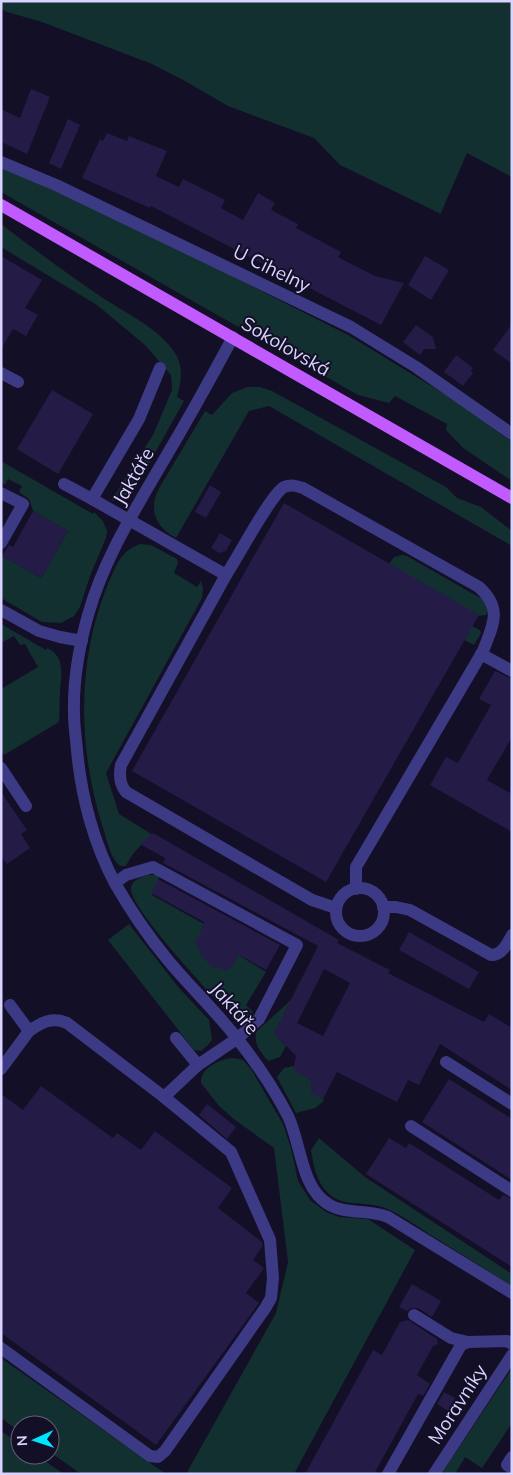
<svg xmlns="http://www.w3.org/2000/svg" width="513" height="1475" viewBox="0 0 513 1475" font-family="Mulish,sans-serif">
  <rect width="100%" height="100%" fill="#130f26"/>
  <g fill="#12302f">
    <path d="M1,1h511v176l-45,-24 -27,62 -1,-2 -99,-48 -26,-27 -86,-32 -43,-25 -33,-17 -110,-42 -35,-10 -6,-3z"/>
    <path d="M1,166l176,82 171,87 103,63 61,44v39l-49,-33 -17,-18 1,-6 -52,-28 -6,7 -31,-8 -357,-203z"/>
    <path d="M1,224c33,25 65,49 99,72 25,17 58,31 75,57 9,14 6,30 2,44l7,4 -51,91 -12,7 -10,2 42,-66 19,-45 -1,-15 -26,-30 -48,-40 -96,-58z"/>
    <path d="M248,387h12l12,4 174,96 11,11 24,9 31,24v15l-243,-140 -20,5 -73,127c-19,-10 -28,-27 -18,-48l47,-79 7,4 20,-22z"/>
    <path d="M1,461l92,53 1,-2 9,9 4,10 -1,7 -16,38 -10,31 -6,9 -13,7 -19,-1 -41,-24 1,-42 39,22 27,-47 -35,-20 -4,-12 -10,-7 3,-6 -14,-7 -3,6 -4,-3z"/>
    <path d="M140,544l11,1 26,14 1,4 -4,10 23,14 4,-6 2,7 -1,10 -96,175 13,41 34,21c-11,8 -21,18 -27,31h-6c-10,-8 -13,-26 -17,-38 -25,-78 -27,-167 5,-244 8,-18 12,-33 32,-40z"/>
    <path d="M402,555l5,1 75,43 6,9 -2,7 -9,1 -89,-51 6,-8z"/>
    <path d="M1,624l45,26 1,-2c19,8 14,29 13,46 -1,9 0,18 -1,28l-55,33 -3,-4v-62l37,-22 -13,-23 -5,1 -6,-9 -13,7z"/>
    <path d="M472,626l8,4 1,3 -7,12 -10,-5z"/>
    <path d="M148,875h12l-8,20 93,52 -5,9 26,16 -20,33 7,7 -7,7 -11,1c-17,-18 -107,-113 -104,-132 1,-8 10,-11 17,-13z"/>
    <path d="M129,924l50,64 30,32 3,20 -5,6 -6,5 -7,-1 -86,-110z"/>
    <path d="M293,998l-18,36 11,12 -6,11 -12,4c-8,-10 -14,-16 -12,-29z"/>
    <path d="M233,1058l10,2 8,9 32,55 8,24 7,33 12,19 16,12 13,5 29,2 47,31 -121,224h-108l90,-161 12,-51 -14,-114 -39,-28 -16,-14 -18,-23c-1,-15 19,-24 32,-25z"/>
    <path d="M293,1066l22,18 9,17 -9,7 -19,5 -19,-36 7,-9z"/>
    <path d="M319,1138l46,39 147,97v12c-26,-16 -52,-33 -78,-49 -16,-10 -32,-22 -49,-29 -17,-7 -37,-1 -52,-11 -16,-11 -19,-29 -22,-47z"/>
    <path d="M1,1358l165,116h-85l-31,-22v-27h-30v7l-19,-14z"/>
    <path d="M512,1368v55l-30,45 -17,-11 -10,17h-14z"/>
    <path d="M1,1431l19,13v11h16l28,19h-63z"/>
  </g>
  <g fill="#241b47" fill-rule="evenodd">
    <path d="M31,89l19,8 -23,57 -26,-12v-33l19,9z"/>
    <path d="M68,119l12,6 -19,44 -12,-6z"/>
    <path d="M107,133l20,8 2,-5 38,15 -11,25 23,11 4,-8 42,21 -4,8 22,12 15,-27 17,10 -4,7 27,14 -2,4 45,24 -3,5 37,19 29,7 -23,42 -230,-119 -1,2 -68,-30 18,-39 3,2z"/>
    <path d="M1,256l41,24 -17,28 13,7 -12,21 -13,-7 -12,20z"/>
    <path d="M425,256l24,14 -18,30 -23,-15z"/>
    <path d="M512,324v40l-19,-14z"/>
    <path d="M416,325l17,12 3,12h-12l-4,6 -17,-13z"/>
    <path d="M456,355l17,13 -2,3 2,2 -10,13 -19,-14z"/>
    <path d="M52,390l41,24 -35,60 -41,-25z"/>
    <path d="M210,485l11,7 -15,26 -11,-6z"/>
    <path d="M284,503l195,112 -153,267 -194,-111z"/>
    <path d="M33,511l35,20 -27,47 -39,-22 7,-11 4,2z"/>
    <path d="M220,533l12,7 -6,11 -7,2 -8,-5z"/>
    <path d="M495,671l17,8v58l-25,43 25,14v38l-82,-47 16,-28 12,6 33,-58 -12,-6z"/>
    <path d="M1,792l26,38 -6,4 9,14 -23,16 -6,-8z"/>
    <path d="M153,833l186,107 -2,3 53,27 -2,3 96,49 5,-8 23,14v62l-72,-46 -21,41 -11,-5 -11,22 -60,-30 -14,27 -12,-6v-13l-14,-7 -4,-4 3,-13 -22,-23 44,-87 -155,-83 2,-5 -25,-14zM324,969l26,14 -27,53 -26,-13z"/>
    <path d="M158,879l122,66 -14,25 -27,-15 -7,12 -7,3 -14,-4 -11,-13 -5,-13 4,-4 5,-14 -53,-29z"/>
    <path d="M409,932l70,40 -10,17 -70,-39z"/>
    <path d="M449,1079l63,40v61l-90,-58z"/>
    <path d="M41,1086l72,52 4,-5 24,17 14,-19 77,57 -14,20 44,34v5l-9,13 11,8 -18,25 13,10 -103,142 -155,-112v-239l22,16z"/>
    <path d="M207,1104l29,23 -9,12 -28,-24z"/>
    <path d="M389,1138l17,10 3,-5 90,57 4,-5 9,4v68l-146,-93z"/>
    <path d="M412,1284l29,17 -9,16 -14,-9h-7l-4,3 -8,-4z"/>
    <path d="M408,1320l29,19 1,5 -5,2 -16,29 13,9 -7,12 -5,-2 -44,80h-69l68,-124 9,5 18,-33z"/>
    <path d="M444,1392l11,6 -7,13 -11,-7z"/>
  </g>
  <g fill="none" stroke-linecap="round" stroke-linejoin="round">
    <g stroke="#3d3a85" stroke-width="12">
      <path d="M1,162l55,23 295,142 65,40 96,67"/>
      <path d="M233,337c-23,43 -47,86 -72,128 -28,48 -58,96 -73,150 -9,32 -15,66 -14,99 0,12 2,24 3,36 4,46 17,95 39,135 15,26 32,51 51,74 23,28 50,53 72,82 19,24 35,48 49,75 13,27 13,72 40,88 17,11 42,5 60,13l124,76"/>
      <path d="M1,373l17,9"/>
      <path d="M64,484l28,15 134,76 -105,190c-2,10 -2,19 5,27l186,108 24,8"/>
      <path d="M1,493l22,11 -22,39"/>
      <path d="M92,499l47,-80 21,-51"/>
      <path d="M226,575c11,-16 45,-81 58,-88 7,-3 13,-1 19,1l176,99c24,22 14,38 4,64l-127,216v22"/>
      <path d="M1,610l38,21 21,6 22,4"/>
      <path d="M481,654l31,17"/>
      <path d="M1,768l25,38"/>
      <circle cx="360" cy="912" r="24"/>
      <path d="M383,907h13l14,3 81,45c11,0 16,-11 21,-20"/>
      <path d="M10,1005l19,26c12,-8 23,-15 38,-8l97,74"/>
      <path d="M176,1038l22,27"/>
      <path d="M446,1062l66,42"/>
      <path d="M1,1069l28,-38"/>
      <path d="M411,1126l101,65"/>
      <path d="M414,1315l37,23 17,4"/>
      <path d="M1,1348l149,108 8,1 7,-6 101,-144 5,-9 2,-20 -3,-38 -39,-88 -67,-55 34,-32 40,-27 21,-19 38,-74 -144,-78 -27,8 -11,8"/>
      <path d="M512,1457l-5,8 5,3"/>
      <path d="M388,1474l73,-129 7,-3 39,-1 5,3"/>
      <path d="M434,1474l78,-119"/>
    </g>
    <path stroke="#c25bff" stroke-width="12" d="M1,205l511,293"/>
  </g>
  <g text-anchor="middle" stroke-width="4" stroke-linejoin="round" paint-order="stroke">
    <g font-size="19" fill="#d9d4ff" stroke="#130f26">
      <text transform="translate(272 268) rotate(26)" y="7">U Cihelny</text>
      <text transform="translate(286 346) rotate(30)" y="7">Sokolovská</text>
      <text transform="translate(133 476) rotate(-60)" y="7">Jaktáře</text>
      <text transform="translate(235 1008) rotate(49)" y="7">Jaktáře</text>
      <text transform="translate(457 1404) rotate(-57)" y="7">Moravníky</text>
    </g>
  </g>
  <rect width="513" height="1475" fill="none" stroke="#d9d4ff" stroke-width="5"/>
  <g transform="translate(35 1440) rotate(267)"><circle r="24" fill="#130f26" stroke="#625e7d"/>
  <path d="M0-4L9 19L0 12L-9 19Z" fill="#00e5ff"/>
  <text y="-8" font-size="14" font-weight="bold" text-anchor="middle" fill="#d9d4ff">N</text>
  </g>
</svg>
